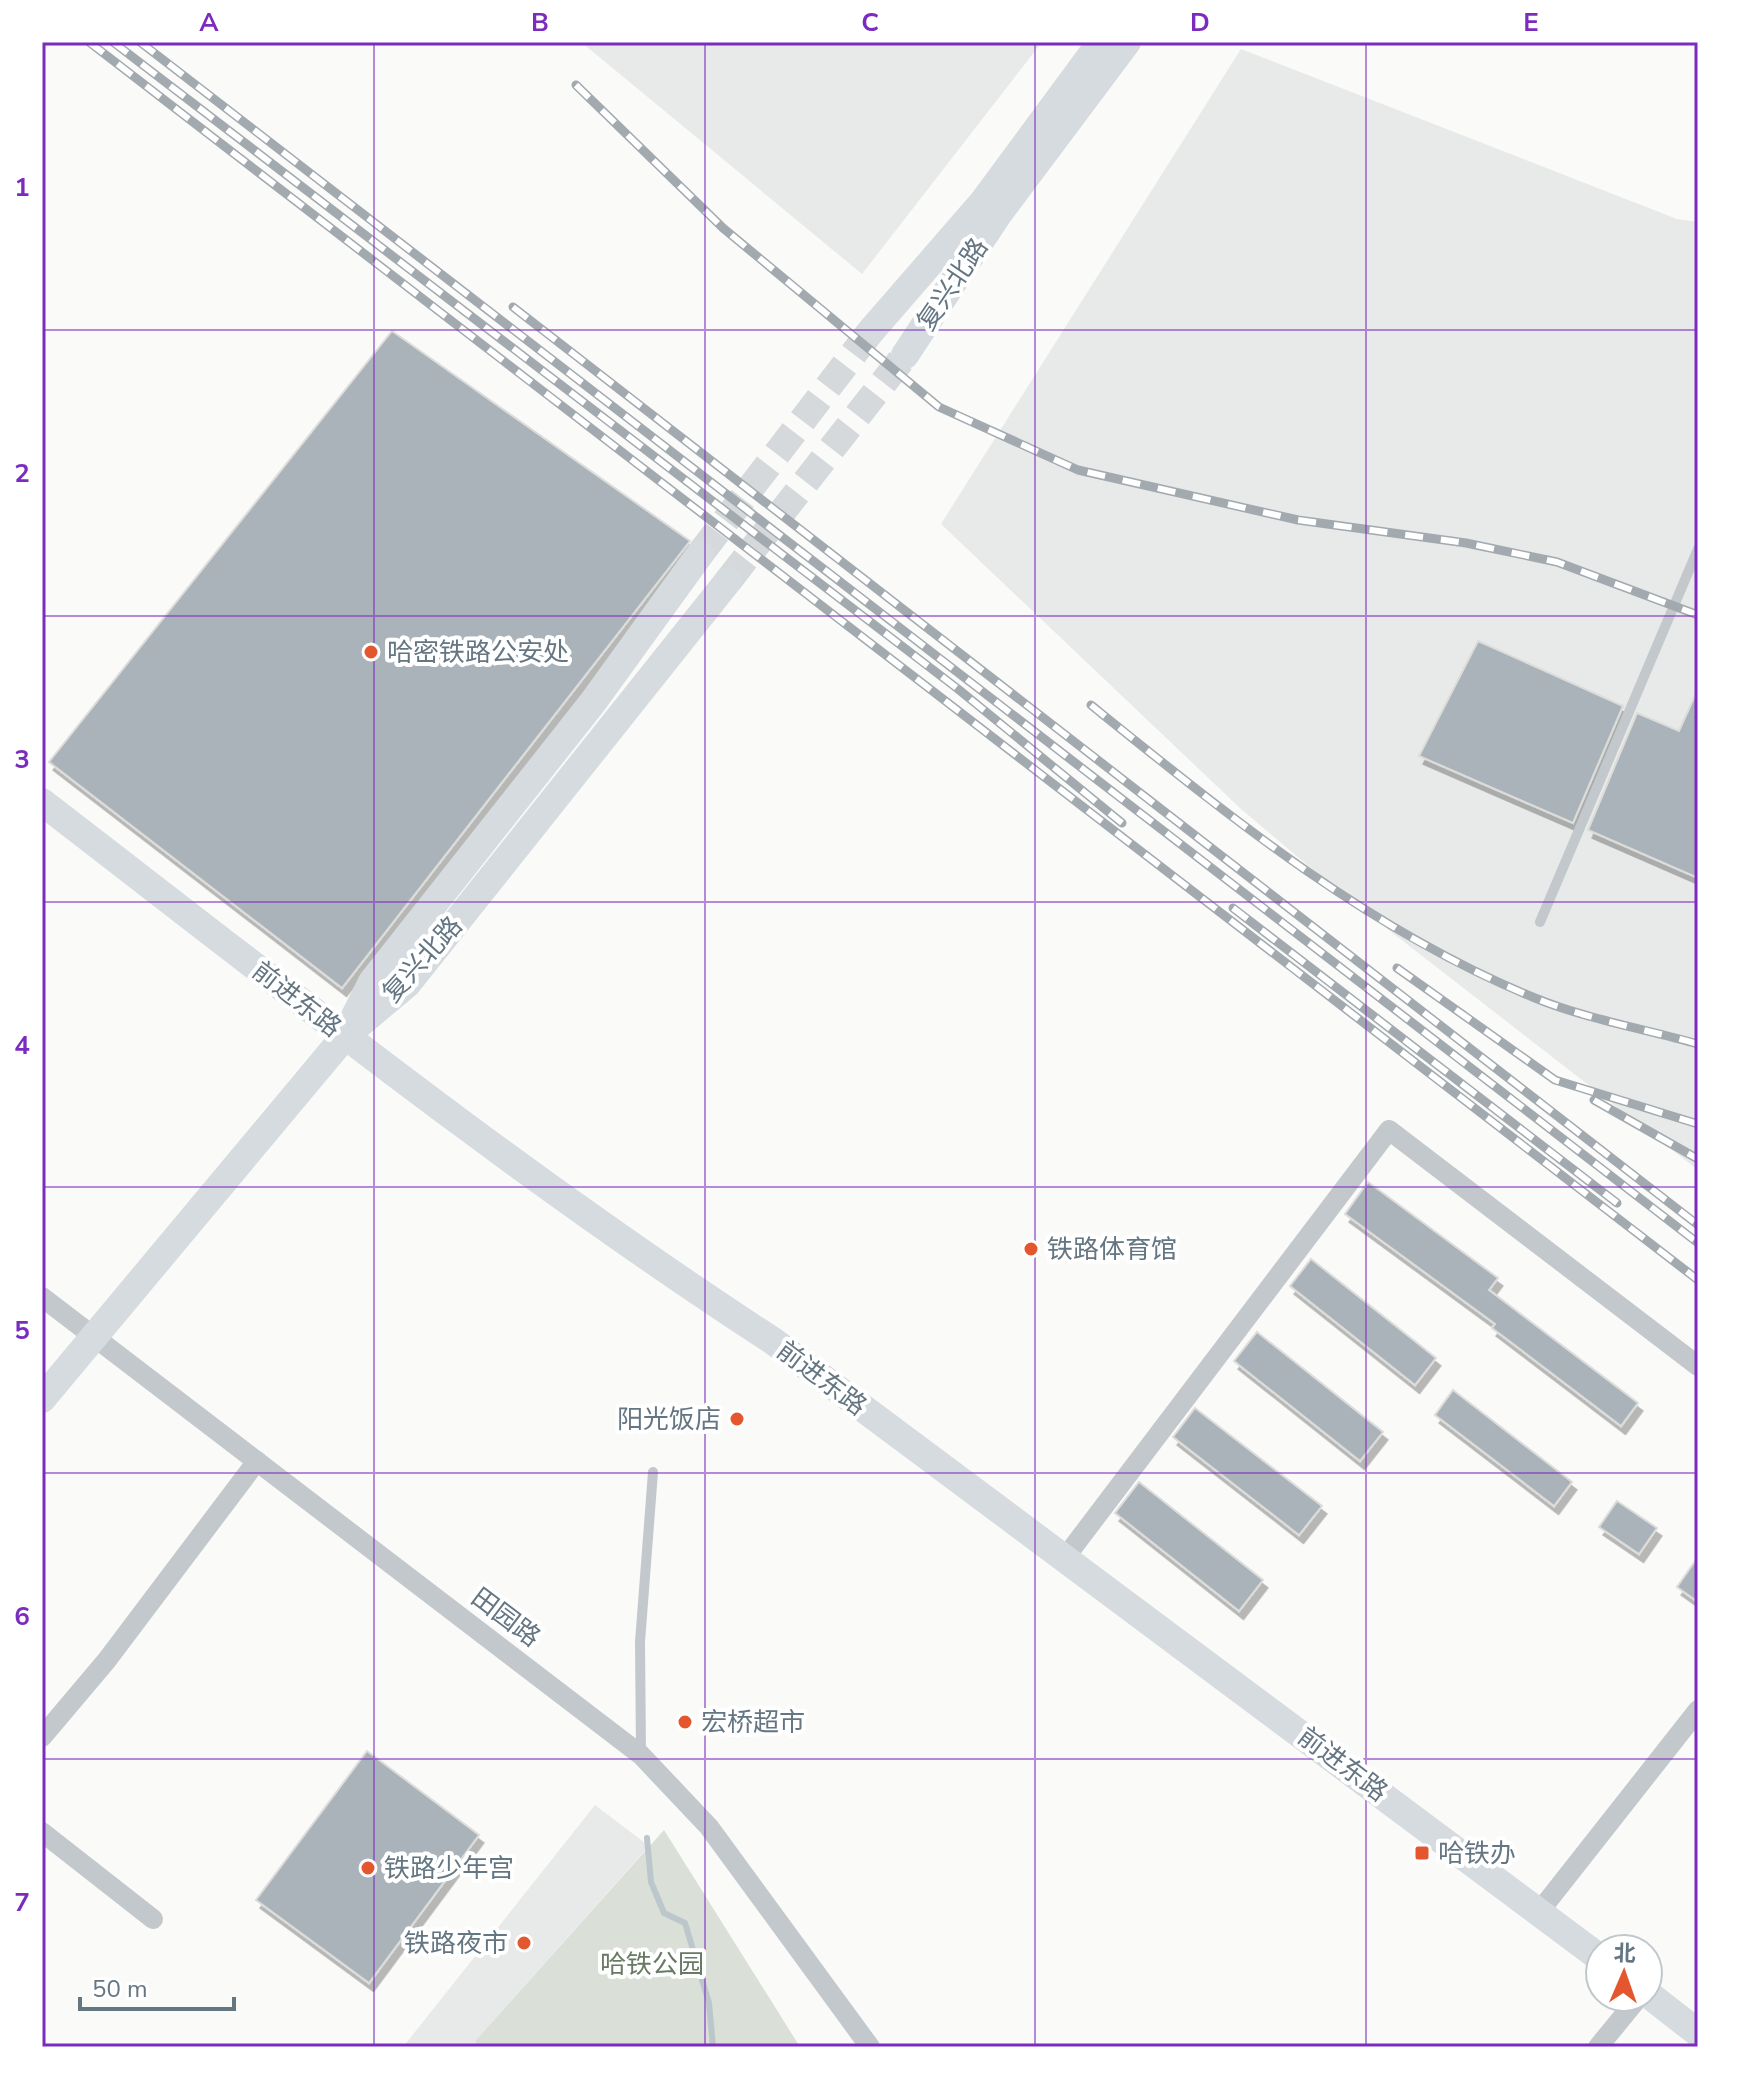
<svg xmlns="http://www.w3.org/2000/svg" width="1740" height="2089" viewBox="0 0 1740 2089" font-family="'Nunito Sans','Noto Sans SC',sans-serif">
  <defs>
    <filter id="shadow"><feDropShadow dx="4.5" dy="8" stdDeviation="0" flood-color="#0004"/></filter>
  </defs>
  <rect width="100%" height="100%" fill="#fafaf8"/>
  <g fill="#e8e9e9">
    <path d="M581,42h461l-180,232z"/>
    <path d="M1241,49l436,170 21,3v948l-366,-284 -91,-77 -300,-285z"/>
    <path d="M595,1805l54,41 -173,194 -1,7h-72z"/>
  </g>
  <path fill="#dadfd7" d="M664,1830l136,217h-325l1,-7z"/>
  <g fill="none" stroke-linecap="round" stroke-linejoin="round">
    <path stroke="#bbc7cb" stroke-width="6" d="M647,1838l4,44 13,31 21,10 24,80 4,44"/>
  </g>
  <g fill="#aab3b9" stroke="#dcdcda" stroke-width="2" filter="url(#shadow)">
    <path d="M392,331l298,210 -348,447 -293,-226z"/>
    <path d="M1478,641l145,65 -50,117 -154,-67z"/>
    <path d="M1698,689v189l-110,-48 49,-117 42,18z"/>
    <path d="M1368,1182l130,96 -9,12 149,113 -17,23 -129,-98 3,-4 -150,-110z"/>
    <path d="M1311,1259l125,99 -21,27 -125,-99z"/>
    <path d="M1257,1332l126,100 -23,29 -126,-100z"/>
    <path d="M1453,1390l119,92 -18,24 -119,-91z"/>
    <path d="M1195,1408l127,98 -23,29 -126,-98z"/>
    <path d="M1139,1482l124,98 -24,31 -124,-98z"/>
    <path d="M1617,1501l40,27 -18,26 -40,-27z"/>
    <path d="M1698,1557v45l-21,-15z"/>
    <path d="M367,1751l112,84 -110,148 -113,-83z"/>
  </g>
  <g fill="none" stroke-linecap="round" stroke-linejoin="round">
    <g stroke="#d5d9db" stroke-width="28" stroke-dasharray="28 14" stroke-linecap="butt">
      <path d="M700,554l171,-223"/>
      <path d="M728,581l177,-226"/>
    </g>
    <g stroke="#c3c8cc" stroke-width="10">
      <path d="M1540,922l158,-373"/>
      <path d="M641,1754l-1,-112 13,-170"/>
    </g>
    <g stroke="#c3c8cc" stroke-width="20">
      <path d="M42,1297l599,458 68,72 161,220"/>
      <path d="M1064,1559l325,-429 309,236"/>
      <path d="M42,1737l65,-77 150,-199"/>
      <path d="M42,1832l111,87"/>
      <path d="M1539,1912l159,-202"/>
      <path d="M1598,2047l41,-50"/>
    </g>
    <g stroke="#d6dbdf" stroke-width="28">
      <path d="M871,331l112,-129 118,-160"/>
      <path d="M905,355l94,-142 128,-171"/>
      <path d="M42,802c239,184 477,374 731,539l827,617"/>
      <path d="M351,1024l21,-42 221,-280 107,-148"/>
      <path d="M42,1399l303,-363 62,-52 321,-403"/>
      <path d="M1648,1994l50,39"/>
    </g>
    <g stroke="#a2aab0" stroke-width="9">
      <g id="rail">
        <path d="M89,42l1609,1238"/>
        <path d="M113,42l845,647 164,134"/>
        <path d="M140,42l1558,1201"/>
        <path d="M576,85l147,143 216,179 139,63 220,50 168,23 91,19 141,53"/>
        <path d="M513,307l1185,918"/>
        <path d="M1091,705c139,112 277,225 444,293 51,21 110,31 163,46"/>
        <path d="M1233,908l384,295"/>
        <path d="M1397,968l158,112 143,44"/>
        <path d="M1594,1100l104,59"/>
      </g>
    </g>
    <use href="#rail" stroke="#fff" stroke-width="6" stroke-dasharray="18" stroke-linecap="butt"/>
  </g>
  <path fill="none" stroke="#7b2cbf" stroke-width="2" stroke-opacity="0.55" d="M374,42v2005M705,42v2005M1035,42v2005M1366,42v2005M42,330h1656M42,616h1656M42,902h1656M42,1187h1656M42,1473h1656M42,1759h1656"/>
  <g fill="#e4572e" stroke="#fff" stroke-width="3">
    <circle cx="371" cy="652" r="8"/>
    <circle cx="1031" cy="1249" r="8"/>
    <circle cx="737" cy="1419" r="8"/>
    <circle cx="685" cy="1722" r="8"/>
    <rect x="1414" y="1845" width="16" height="16" rx="4"/>
    <circle cx="368" cy="1868" r="8"/>
    <circle cx="524" cy="1943" r="8"/>
  </g>
  <g text-anchor="middle" stroke-width="8" stroke-linejoin="round" paint-order="stroke">
    <g font-size="26" fill="#657683" stroke="#fff">
      <text transform="translate(952 284) rotate(-56)" y="9">复兴北路</text>
      <text transform="translate(422 959) rotate(-48)" y="9">复兴北路</text>
      <text transform="translate(297 999) rotate(38)" y="9">前进东路</text>
      <text transform="translate(822 1378) rotate(37)" y="9">前进东路</text>
      <text transform="translate(506 1617) rotate(37)" y="9">田园路</text>
      <text transform="translate(1343 1764) rotate(37)" y="9">前进东路</text>
    </g>
    <g font-size="26" fill="#657683" stroke="#fff" text-anchor="start">
      <text x="387" y="661">哈密铁路公安处</text>
      <text x="1047" y="1258">铁路体育馆</text>
      <text x="721" y="1428" text-anchor="end">阳光饭店</text>
      <text x="701" y="1731">宏桥超市</text>
      <text x="1438" y="1862">哈铁办</text>
      <text x="384" y="1877">铁路少年宫</text>
      <text x="508" y="1952" text-anchor="end">铁路夜市</text>
    </g>
    <g font-size="26" fill="#687a64" stroke="#fff">
      <text x="652" y="1973">哈铁公园</text>
    </g>
  </g>
  <rect width="1740" height="2089" fill="none" stroke="#ffffff" stroke-width="88"/>
  <g transform="translate(1624 1973) rotate(2)"><circle r="38" fill="#ffffff" stroke="#c1c8cd" stroke-width="2"/>
  <path d="M0-6L14 30L0 20L-14 30Z" fill="#e4572e"/>
  <text y="-12" font-size="22" font-weight="bold" text-anchor="middle" fill="#657683">北</text>
  </g>
  <path d="M80 1997v12h154v-12" fill="none" stroke="#657683" stroke-width="4"/>
  <text x="92" y="1997" font-size="24" fill="#657683" stroke="#ffffff" stroke-width="6" paint-order="stroke">50 m</text>
  <rect x="44" y="44" width="1652" height="2001" fill="none" stroke="#7b2cbf" stroke-width="3"/>
  <g font-size="26" text-anchor="middle" font-weight="bold" fill="#7b2cbf">
    <text x="209" y="31">A</text>
    <text x="540" y="31">B</text>
    <text x="870" y="31">C</text>
    <text x="1200" y="31">D</text>
    <text x="1531" y="31">E</text>
    <text x="22" y="196">1</text>
    <text x="22" y="482">2</text>
    <text x="22" y="768">3</text>
    <text x="22" y="1054">4</text>
    <text x="22" y="1339">5</text>
    <text x="22" y="1625">6</text>
    <text x="22" y="1911">7</text>
  </g>
</svg>
